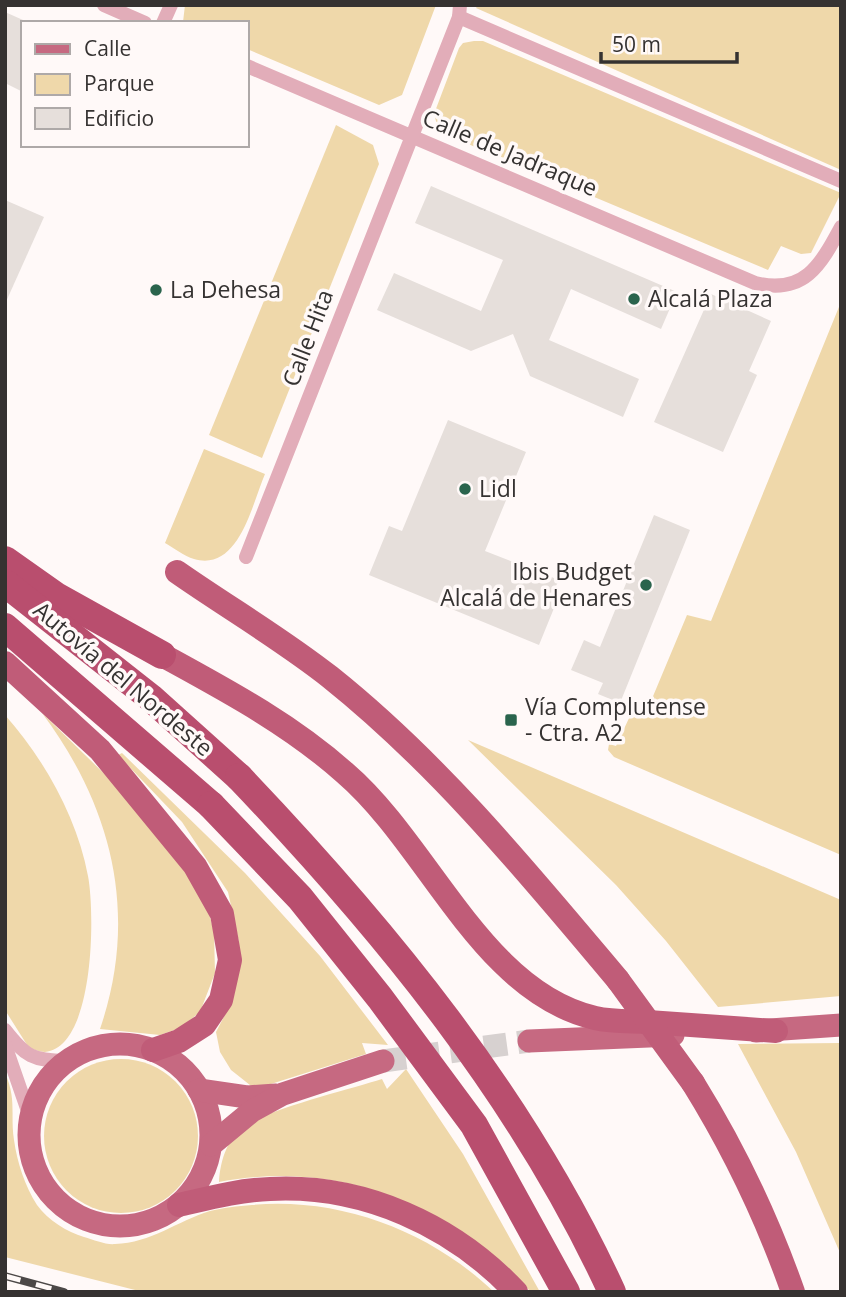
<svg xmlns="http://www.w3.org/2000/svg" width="846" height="1297" viewBox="0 0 846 1297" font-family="'Open Sans',sans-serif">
  <rect width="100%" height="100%" fill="#fff9f8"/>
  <g fill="#efd8aa">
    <path d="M185,5h251l-34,90 -23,10 -132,-56v-26l-64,-1z"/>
    <path d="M478,5h363v165l-365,-162z"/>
    <path d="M474,41h9l358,152 -30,60 -10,1 -20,-8 -13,24 -319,-134 -11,-8 -4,-14 25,-66 4,-5z"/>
    <path d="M336,125l37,20 6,19 -117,294 -53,-23z"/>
    <path d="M841,302v553l-227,-98 -6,-7 1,-6 7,2 14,-30 16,-3 41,-98 24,6z"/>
    <path d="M204,449l61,25c-13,30 -26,98 -71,85 -10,-3 -20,-11 -29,-16z"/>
    <path d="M42,713l84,82 79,103 9,34 1,41 -15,39 -20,16 -20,7 -60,-6c39,-114 13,-221 -58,-316z"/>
    <path d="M5,715c39,44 72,102 83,161 7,36 7,171 -43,176 -5,0 -12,-3 -16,-4l-24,-38z"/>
    <path d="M468,740l373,160v96l-123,11 -52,-66 -50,-56z"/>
    <path d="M122,753l123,120 75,83 68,89 -26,-2 4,11 -111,35 -24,-19 -11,-18 -4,-20 12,-23 11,-67 -11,-50 -46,-70 -64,-67z"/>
    <path d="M841,1043v212l-45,-103 -58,-108z"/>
    <circle cx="121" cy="1136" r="77"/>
    <path d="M406,1069l57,85 77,138h-9c-84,-87 -190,-133 -312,-110 1,-19 7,-41 23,-54 22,-18 109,-39 140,-49l5,10z"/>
    <path d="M5,1073c12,27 5,41 9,67 3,22 11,46 23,65 11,15 30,27 47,32 10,3 22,8 31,7 36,-1 62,-23 95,-33 12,-3 28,-5 42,-6 88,-8 178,26 242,87h-351l-138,-35z"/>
  </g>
  <g fill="#e6dfdb">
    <path d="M5,12l18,8v72l-18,-9z"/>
    <path d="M431,186l246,106 -16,37 -90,-40 -22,51 90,39 -16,38 -93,-41 -17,-42 -42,17 -94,-41 17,-37 87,38 22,-51 -88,-37z"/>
    <path d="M5,200l39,17 -39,87z"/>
    <path d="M711,294l60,27 -22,50 8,4 -34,77 -69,-30z"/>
    <path d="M448,420l78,32 -41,99 74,29 -4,8 6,3 -22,54 -170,-70 20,-49 13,5z"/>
    <path d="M654,515l36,15 -70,173 -22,-9 5,-11 -32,-13 13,-30 16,7z"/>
  </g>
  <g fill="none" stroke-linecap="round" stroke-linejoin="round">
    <path stroke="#d7d1d0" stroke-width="23" stroke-dasharray="23 11" stroke-linecap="butt" d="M383,1061l146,-20"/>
    <g stroke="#e2adb9" stroke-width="14">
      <path d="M104,5l41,18"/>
      <path d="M459,17l382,164"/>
      <path d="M163,23l8,-18"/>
      <path d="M247,66l508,217c49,12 65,-17 86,-56"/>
      <path d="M246,557l213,-540 1,-12"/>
      <path d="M5,1030c21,27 27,30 61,31"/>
      <path d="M5,1045l25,72"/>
    </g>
    <g stroke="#c66981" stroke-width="23">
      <path d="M756,1031l85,-6"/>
      <path d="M529,1041l144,-6"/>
      <circle cx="120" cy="1135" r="91"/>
      <path d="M199,1090l48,7 29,-2"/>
      <path d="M211,1145l41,-34 31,-17 100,-33"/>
    </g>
    <g stroke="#c05c78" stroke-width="24">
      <path d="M177,572c50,35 105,67 153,105 109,87 198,196 288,303"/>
      <path d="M162,655c64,35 128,69 183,118 84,72 137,219 250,245 17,4 36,3 53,4 43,3 85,6 128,9"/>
      <path d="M5,663l95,87 95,116 27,48 8,46 -9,40 -17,25 -25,16 -26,9"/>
      <path d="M693,1083c41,66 74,135 100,209"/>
      <path d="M179,1205c30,-7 60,-15 91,-16 93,-5 183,36 246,103"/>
    </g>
    <g stroke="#b94e6e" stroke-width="28">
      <path d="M5,560l51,36 106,59"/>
      <path d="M5,583l146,115 88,79"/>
      <path d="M5,627l206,178"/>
    </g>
    <g stroke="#4c4847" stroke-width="8">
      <path id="rail" d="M5,1276l59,16"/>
    </g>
    <use href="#rail" stroke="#fff9f8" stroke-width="5" stroke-dasharray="16" stroke-linecap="butt"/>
    <path stroke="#c05c78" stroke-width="24" d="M618,980l75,103"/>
    <g stroke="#b94e6e" stroke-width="28">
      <path d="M239,777c146,153 284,321 373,515"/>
      <path d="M211,805l89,93 80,100 94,127 92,167"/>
    </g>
  </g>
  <g fill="#2a644d" stroke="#fff9f8" stroke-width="2.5">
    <circle cx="156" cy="290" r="7"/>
    <circle cx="634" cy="299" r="7"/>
    <circle cx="465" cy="489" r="7"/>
    <circle cx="646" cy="585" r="7"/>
    <rect x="504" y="713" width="14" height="14" rx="3.5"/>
  </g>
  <g text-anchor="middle" stroke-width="7" stroke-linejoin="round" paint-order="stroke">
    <g font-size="23" fill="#353231" stroke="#fff9f8">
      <text transform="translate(510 153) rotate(23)" y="8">Calle de Jadraque</text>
      <text transform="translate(308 338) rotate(-69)" y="8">Calle Hita</text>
      <text transform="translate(123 679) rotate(40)" y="8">Autovía del Nordeste</text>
    </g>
    <g font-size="23" fill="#353231" stroke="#fff9f8" text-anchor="start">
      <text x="170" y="298">La Dehesa</text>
      <text x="648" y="307">Alcalá Plaza</text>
      <text x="479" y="497">Lidl</text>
      <text x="632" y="580" text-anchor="end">Ibis Budget<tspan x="632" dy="26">Alcalá de Henares</tspan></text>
      <text x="525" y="715">Vía Complutense<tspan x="525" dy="26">- Ctra. A2</tspan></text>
    </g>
  </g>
  <rect width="846" height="1297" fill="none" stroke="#353231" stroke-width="14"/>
  <rect x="21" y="21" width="228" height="126" fill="#fff9f8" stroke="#aea9a8" stroke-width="2"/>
  <rect x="35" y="44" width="35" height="10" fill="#c66981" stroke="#aea9a8" stroke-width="2"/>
  <text x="84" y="56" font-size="21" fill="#353231">Calle</text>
  <rect x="35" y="74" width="35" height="21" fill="#efd8aa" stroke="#aea9a8" stroke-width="2"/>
  <text x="84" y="91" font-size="21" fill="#353231">Parque</text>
  <rect x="35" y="108" width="35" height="21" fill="#e6dfdb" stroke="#aea9a8" stroke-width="2"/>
  <text x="84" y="126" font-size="21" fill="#353231">Edificio</text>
  <path d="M601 52v10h136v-10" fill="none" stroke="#353231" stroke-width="3.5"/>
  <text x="612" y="52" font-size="21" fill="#353231" stroke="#fff9f8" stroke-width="5" paint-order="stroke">50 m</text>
</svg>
